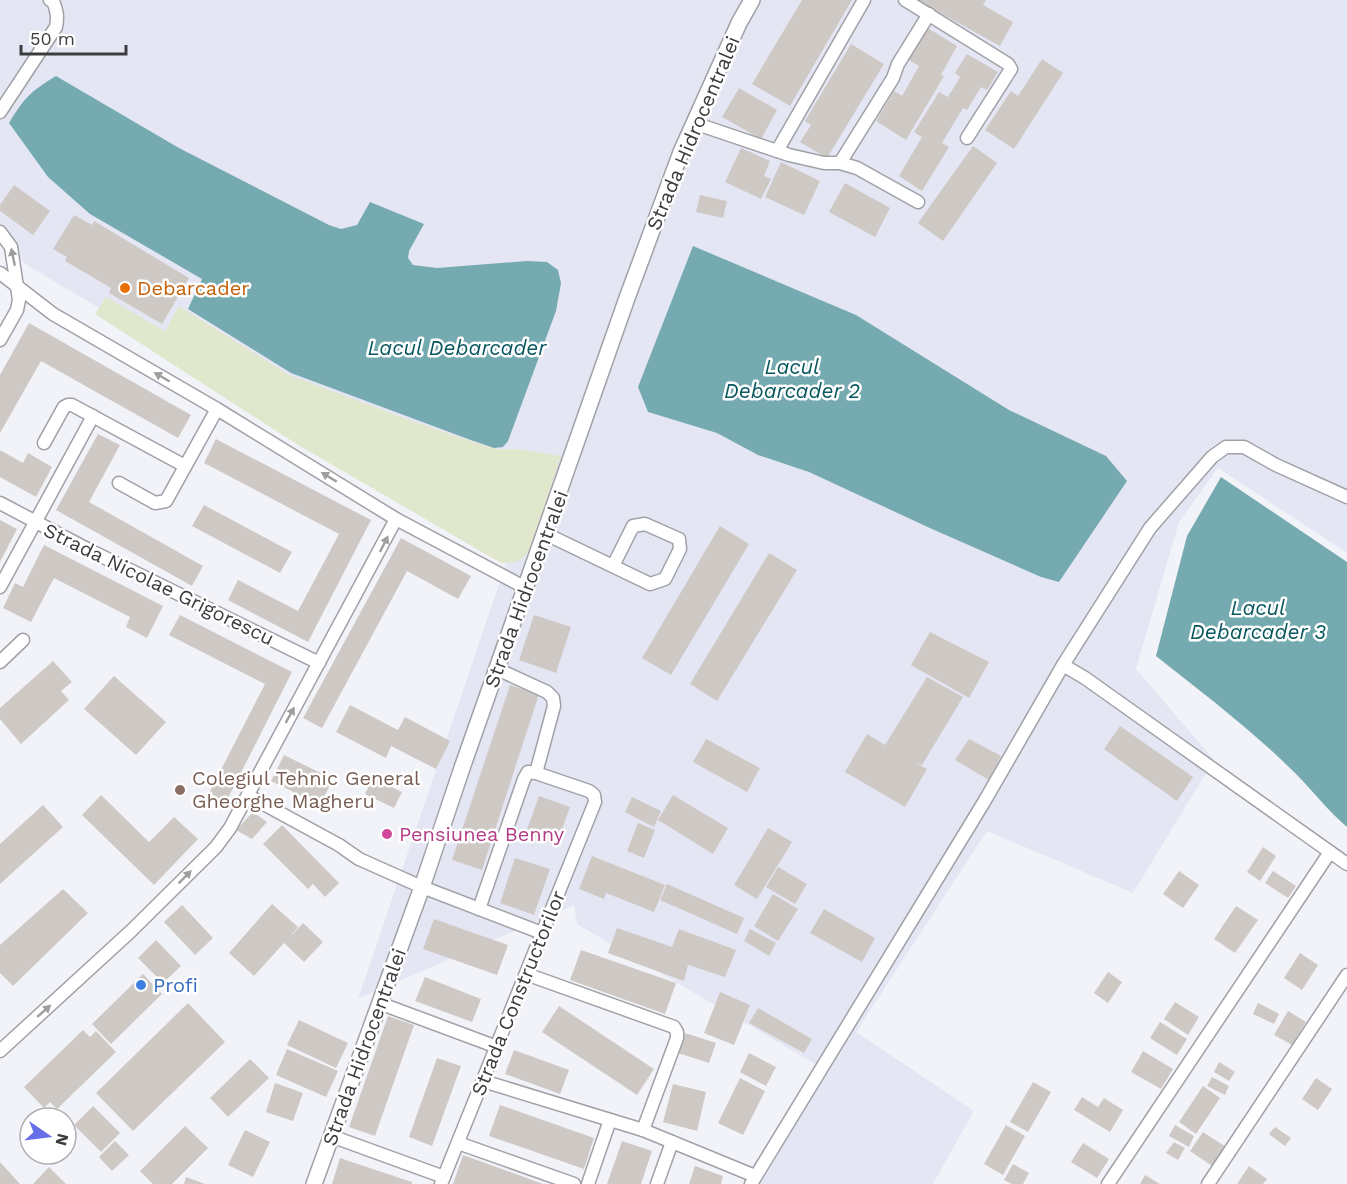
<svg xmlns="http://www.w3.org/2000/svg" width="1347" height="1184" viewBox="0 0 1347 1184" font-family="'Work Sans',sans-serif">
  <rect width="100%" height="100%" fill="#f2f3f9"/>
  <path fill="#e5e6f4" d="M0,0h1347v553l-129,-85 -39,54 -43,147 78,91 -81,133 -146,-62 -131,201 118,79 -41,73h-173l67,-113 -250,-147 -3,-19 -216,94 152,-447 -480,-285 -30,-23z"/>
  <path fill="#e0e7cc" d="M106,297l59,34 14,-25 110,69 134,50 72,24h24l42,7 -30,92c-9,14 -15,15 -30,15l-203,-118 -203,-131z"/>
  <g fill="#76aab1">
    <path d="M56,76l123,72 150,77 12,4 16,-4 13,-23 54,22 -15,27 -1,7 5,7 24,3 90,-7 20,1 11,8 3,13 -5,28 -48,130 -5,6 -9,1 -26,-9 -177,-66 -103,-64 14,-30 -112,-65 -42,-37 -39,-54c15,-25 22,-32 47,-47z"/>
    <path d="M693,246l163,69 153,95 97,46 21,25 -68,101 -18,-5 -109,-48 -123,-57 -51,-17 -41,-22 -69,-21 -10,-25z"/>
    <path d="M1221,477l126,85v265c-19,-16 -33,-35 -51,-53 -43,-43 -92,-80 -140,-118l31,-120z"/>
  </g>
  <g fill="#cfc9c5">
    <path d="M802,0h50l-62,106 -38,-22z"/>
    <path d="M917,0h69l-3,5 30,17 -13,24z"/>
    <path d="M926,27l31,19 -16,29 3,1 -38,64 -30,-19 18,-30 8,5 17,-30 -12,-7z"/>
    <path d="M851,44l33,20 -57,94 -27,-16 11,-17 -6,-4z"/>
    <path d="M967,54l31,18 -11,18 -6,-3 -14,23 -4,-2 -21,35 7,4 -27,44 -23,-15 23,-39 -8,-5 25,-40 9,5 12,-20 -5,-4z"/>
    <path d="M1042,59l21,14 -49,76 -29,-19 26,-39 7,5z"/>
    <path d="M739,88l38,22 -16,29 -39,-22z"/>
    <path d="M973,146l24,17 -54,78 -25,-18z"/>
    <path d="M741,148l29,13 -6,15 7,3 -10,20 -36,-17z"/>
    <path d="M781,162l39,19 -16,34 -39,-18z"/>
    <path d="M845,183l45,25 -15,29 -46,-25z"/>
    <path d="M14,185l36,26 -17,24 -33,-24v-6z"/>
    <path d="M700,195l27,6 -4,17 -27,-6z"/>
    <path d="M74,215l18,10 2,-4 95,57 -27,46 -53,-31 2,-5 -46,-27 2,-4 -14,-8z"/>
    <path d="M29,323l162,92 -13,23 -137,-77 -41,72v-58z"/>
    <path d="M98,434l22,11 -31,57 114,64 -11,20 -136,-76z"/>
    <path d="M216,439l155,81 -63,122 -80,-42 10,-20 60,31 41,-77 -135,-71z"/>
    <path d="M0,450l23,13 5,-10 24,14 -16,30 -36,-20z"/>
    <path d="M204,505l88,47 -12,21 -88,-47z"/>
    <path d="M0,520l17,9 -17,33z"/>
    <path d="M720,526l29,18 -78,131 -29,-17z"/>
    <path d="M401,538l70,38 -13,23 -51,-28 -85,157 -19,-10z"/>
    <path d="M44,545l119,61 -16,32 -21,-11 4,-10 -76,-39 -23,44 -28,-14 12,-25 8,4z"/>
    <path d="M769,553l28,17 -80,131 -27,-17z"/>
    <path d="M180,615l112,57 -68,134 -17,-9 58,-113 -96,-49z"/>
    <path d="M534,615l37,12 -15,46 -37,-13z"/>
    <path d="M930,632l59,30 -20,36 -58,-33z"/>
    <path d="M53,661l19,21 -11,9 8,9 -48,44 -21,-25v-11z"/>
    <path d="M114,676l52,46 -30,33 -52,-46z"/>
    <path d="M927,677l36,20 -41,68 -7,-2 12,6 -22,38 -60,-35 22,-38 18,11z"/>
    <path d="M510,685l29,9 -57,176 -30,-10z"/>
    <path d="M350,705l48,25 7,-13 45,24 -14,28 -45,-23 -5,12 -50,-26z"/>
    <path d="M1120,726l73,51 -16,24 -73,-52z"/>
    <path d="M706,739l54,29 -13,24 -54,-30z"/>
    <path d="M969,739l32,17 -12,24 -34,-20z"/>
    <path d="M284,755l49,24 -13,26 -49,-24z"/>
    <path d="M373,778l29,14 -8,16 -29,-14z"/>
    <path d="M101,795l48,47 25,-25 24,22 -44,46 -72,-70z"/>
    <path d="M673,795l55,33 -15,26 -55,-34z"/>
    <path d="M539,796l31,11 -14,39 -31,-11z"/>
    <path d="M632,797l29,14 -7,16 -29,-15z"/>
    <path d="M43,805l20,22 -63,57v-40z"/>
    <path d="M253,812l14,10 -15,17 -16,-9z"/>
    <path d="M638,823l17,7 -11,28 -17,-7z"/>
    <path d="M282,825l57,58 -14,14 -12,-13 -5,5 -45,-45z"/>
    <path d="M768,828l24,14 -35,57 -23,-14z"/>
    <path d="M1263,847l13,9 -16,25 -13,-9z"/>
    <path d="M592,856l73,29 -11,27 -48,-19 -2,6 -25,-10z"/>
    <path d="M515,858l35,11 -16,46 -34,-12z"/>
    <path d="M778,867l29,17 -12,20 -29,-17z"/>
    <path d="M1179,871l20,14 -16,23 -20,-14z"/>
    <path d="M1273,871l23,15 -8,12 -23,-15z"/>
    <path d="M667,884l77,34 -7,16 -77,-34z"/>
    <path d="M63,889l25,24 -75,73 -13,-13v-28z"/>
    <path d="M773,894l25,15 -20,32 -24,-15z"/>
    <path d="M272,904l26,23 -9,11 14,-15 20,19 -19,20 -20,-19 -30,33 -25,-23z"/>
    <path d="M182,905l31,33 -18,17 -31,-33z"/>
    <path d="M1236,906l22,14 -23,33 -21,-14z"/>
    <path d="M824,909l51,29 -13,24 -52,-29z"/>
    <path d="M434,919l74,26 -11,30 -74,-26z"/>
    <path d="M617,928l55,19 7,-18 57,21 -11,27 -37,-12 -4,16 -76,-28z"/>
    <path d="M750,929l26,14 -7,13 -25,-15z"/>
    <path d="M156,940l25,26 -18,17 -25,-25z"/>
    <path d="M581,950l95,33 -11,31 -95,-34z"/>
    <path d="M1300,953l18,12 -16,25 -18,-12z"/>
    <path d="M1108,972l14,10 -14,21 -14,-10z"/>
    <path d="M143,974l19,20 -51,50 -19,-20z"/>
    <path d="M425,977l56,22 -9,23 -57,-21z"/>
    <path d="M720,992l30,13 -16,40 -30,-12z"/>
    <path d="M1175,1002l24,15 -11,18 -24,-16z"/>
    <path d="M188,1003l37,39 -92,89 -37,-38z"/>
    <path d="M1258,1003l21,11 -5,10 -21,-10z"/>
    <path d="M559,1006l95,63 -17,26 -95,-63z"/>
    <path d="M758,1008l54,31 -8,14 -55,-30z"/>
    <path d="M1288,1011l18,11 -14,23 -18,-10z"/>
    <path d="M388,1016l26,9 -39,111 -26,-9z"/>
    <path d="M299,1020l49,23 -12,25 -49,-23z"/>
    <path d="M1160,1022l27,17 -10,16 -27,-17z"/>
    <path d="M83,1030l7,7 6,-6 20,21 -59,57 -7,-7 -6,6 -20,-21z"/>
    <path d="M685,1033l31,10 -7,20 -31,-10z"/>
    <path d="M287,1049l51,22 -12,26 -50,-22z"/>
    <path d="M514,1050l55,20 -9,24 -55,-20z"/>
    <path d="M1143,1051l30,18 -12,20 -30,-17z"/>
    <path d="M749,1053l27,14 -10,19 -26,-14z"/>
    <path d="M437,1058l24,8 -29,80 -23,-9z"/>
    <path d="M250,1059l19,19 -41,39 -18,-19z"/>
    <path d="M1219,1062l16,10 -6,9 -15,-9z"/>
    <path d="M1212,1077l17,9 -4,9 -18,-9z"/>
    <path d="M740,1078l25,13 -22,44 -25,-12z"/>
    <path d="M1316,1078l16,11 -14,21 -16,-11z"/>
    <path d="M1033,1082l18,10 -23,40 -18,-10z"/>
    <path d="M275,1083l28,10 -10,28 -27,-9z"/>
    <path d="M673,1084l33,8 -9,39 -34,-9z"/>
    <path d="M1203,1086l17,12 -24,36 -17,-12z"/>
    <path d="M1082,1097l16,10 6,-9 19,12 -13,22 -36,-22z"/>
    <path d="M500,1105l94,33 -10,31 -95,-33z"/>
    <path d="M93,1106l27,27 -19,19 -27,-27z"/>
    <path d="M1006,1125l19,11 -22,39 -19,-11z"/>
    <path d="M1175,1125l19,11 -5,11 -20,-11z"/>
    <path d="M185,1126l23,22 -36,36h-19l-13,-13z"/>
    <path d="M1275,1127l16,11 -6,8 -16,-12z"/>
    <path d="M245,1130l25,12 -17,35 -25,-12z"/>
    <path d="M1203,1132l23,15 -14,19 -22,-15z"/>
    <path d="M115,1141l14,14 -17,16 -13,-14z"/>
    <path d="M622,1141l30,10 -11,33h-34z"/>
    <path d="M1174,1142l11,6 -7,12 -12,-7z"/>
    <path d="M1083,1143l26,16 -12,19 -26,-16z"/>
    <path d="M463,1155l80,29h-90z"/>
    <path d="M340,1158l72,24v2h-80z"/>
    <path d="M0,1162l20,22h-20z"/>
    <path d="M1013,1164l16,9 -6,11h-11l-8,-4z"/>
    <path d="M695,1166l28,10 -2,8h-32z"/>
    <path d="M1249,1166l18,13 -4,5h-26z"/>
    <path d="M49,1167l17,17h-33z"/>
    <path d="M1145,1175l15,9h-20z"/>
    <path d="M186,1177l19,7h-21z"/>
  </g>
  <g fill="none" stroke-linecap="round" stroke-linejoin="round">
    <g stroke="#a0a1a7" stroke-width="15">
      <g id="minor">
        <path d="M905,0l103,64 3,5 -44,69"/>
        <path d="M0,112l56,-85c2,-10 1,-16 -3,-26l-3,-1"/>
        <path d="M694,123l95,32 35,8h16l17,5 61,34"/>
        <path d="M777,151l87,-151"/>
        <path d="M840,163l53,-85 5,-14 31,-50"/>
        <path d="M0,232l11,15 8,53 -2,10 -17,30"/>
        <path d="M0,273l53,41 164,95 179,110 130,69"/>
        <path d="M44,443l20,-36 4,-2h4l113,61"/>
        <path d="M119,483l36,20 11,-2 51,-92"/>
        <path d="M0,503l89,47 230,113"/>
        <path d="M546,534l104,50 15,-5 15,-30 -1,-10 -34,-15 -12,2 -20,40"/>
        <path d="M0,587l93,-171"/>
        <path d="M0,662l23,-22"/>
        <path d="M1063,665l22,13 262,186"/>
        <path d="M497,669l50,23 6,6 1,8 -18,67"/>
        <path d="M249,796l90,49 20,14 63,28 120,46"/>
        <path d="M526,974l148,53 3,5v6l-34,92"/>
        <path d="M379,1003l118,44"/>
        <path d="M0,1051l131,-120 85,-84 14,-19 166,-309"/>
        <path d="M483,1081l160,49 112,46"/>
        <path d="M331,1136l113,41"/>
        <path d="M458,1143l116,41"/>
        <path d="M441,1184l154,-382 -1,-7 -5,-4 -53,-18 -8,-1 -4,7 -45,130"/>
        <path d="M588,1184l22,-64"/>
        <path d="M657,1184l15,-42"/>
        <path d="M751,1184l233,-382 79,-137 87,-137 62,-71 14,-10h18l32,18 71,32"/>
        <path d="M1108,1184l222,-332"/>
        <path d="M1208,1184l139,-209"/>
      </g>
    </g>
    <g stroke="#a0a1a7" stroke-width="18">
      <path id="tertiary" d="M314,1184l108,-297 40,-119 165,-470 54,-146 58,-129 13,-23"/>
    </g>
    <use href="#minor" stroke="#fff" stroke-width="12"/>
    <use href="#tertiary" stroke="#fff" stroke-width="15"/>
  </g>
  <defs><path id="oneway-solid" d="M-6-.8H1V-3.2L6.5 0L1 3.2V.8H-6Z" transform="scale(1.5)"/></defs>
  <g fill="#9e9e9f">
    <use href="#oneway-solid" transform="translate(13 257) rotate(-102)"/>
    <use href="#oneway-solid" transform="translate(162 377) rotate(-150)"/>
    <use href="#oneway-solid" transform="translate(329 477) rotate(-149)"/>
    <use href="#oneway-solid" transform="translate(384 544) rotate(-63)"/>
    <use href="#oneway-solid" transform="translate(290 715) rotate(-61)"/>
    <use href="#oneway-solid" transform="translate(185 877) rotate(-45)"/>
    <use href="#oneway-solid" transform="translate(44 1011) rotate(-41)"/>
  </g>
  <circle fill="#e8710a" stroke="#fff" stroke-width="2" cx="125" cy="288" r="6"/>
  <circle fill="#8d6e63" stroke="#fff" stroke-width="2" cx="180" cy="790" r="6"/>
  <circle fill="#d1479c" stroke="#fff" stroke-width="2" cx="387" cy="834" r="6"/>
  <circle fill="#3f7fe0" stroke="#fff" stroke-width="2" cx="141" cy="985" r="6"/>
  <g text-anchor="middle" stroke-width="5" stroke-linejoin="round" paint-order="stroke">
    <g font-size="20" fill="#3c3c3f" stroke="#fff">
      <text transform="translate(693 133) rotate(-67)" y="7">Strada Hidrocentralei</text>
      <text transform="translate(159 584) rotate(26)" y="7">Strada Nicolae Grigorescu</text>
      <text transform="translate(526 589) rotate(-70)" y="7">Strada Hidrocentralei</text>
      <text transform="translate(518 993) rotate(-68)" y="7">Strada Constructorilor</text>
      <text transform="translate(364 1047) rotate(-70)" y="7">Strada Hidrocentralei</text>
    </g>
    <g font-size="20" fill="#c56008" stroke="#fff" text-anchor="start">
      <text x="137" y="295">Debarcader</text>
    </g>
    <g font-size="20" fill="#785e54" stroke="#fff" text-anchor="start">
      <text x="192" y="785">Colegiul Tehnic General<tspan x="192" dy="23">Gheorghe Magheru</tspan></text>
    </g>
    <g font-size="20" fill="#b23c85" stroke="#fff" text-anchor="start">
      <text x="399" y="841">Pensiunea Benny</text>
    </g>
    <g font-size="20" fill="#366cbe" stroke="#fff" text-anchor="start">
      <text x="153" y="992">Profi</text>
    </g>
    <g font-size="21" font-style="italic" fill="#09575f" stroke="#fff">
      <text x="457" y="355">Lacul Debarcader</text>
      <text x="792" y="374">Lacul<tspan x="792" dy="24">Debarcader 2</tspan></text>
      <text x="1258" y="615">Lacul<tspan x="1258" dy="24">Debarcader 3</tspan></text>
    </g>
  </g>
  <g transform="translate(48 1136) rotate(104)"><circle r="28" fill="#ffffff" stroke="#b1b1b2" stroke-width="1.5"/>
  <path d="M0-4.5L10 22L0 15L-10 22Z" fill="#676fe8"/>
  <text y="-9" font-size="16" font-weight="bold" text-anchor="middle" fill="#3c3c3f">N</text>
  </g>
  <path d="M21 45v9h105v-9" fill="none" stroke="#3c3c3f" stroke-width="3"/>
  <text x="30" y="45" font-size="18" fill="#3c3c3f" stroke="#ffffff" stroke-width="4.5" paint-order="stroke">50 m</text>
</svg>
